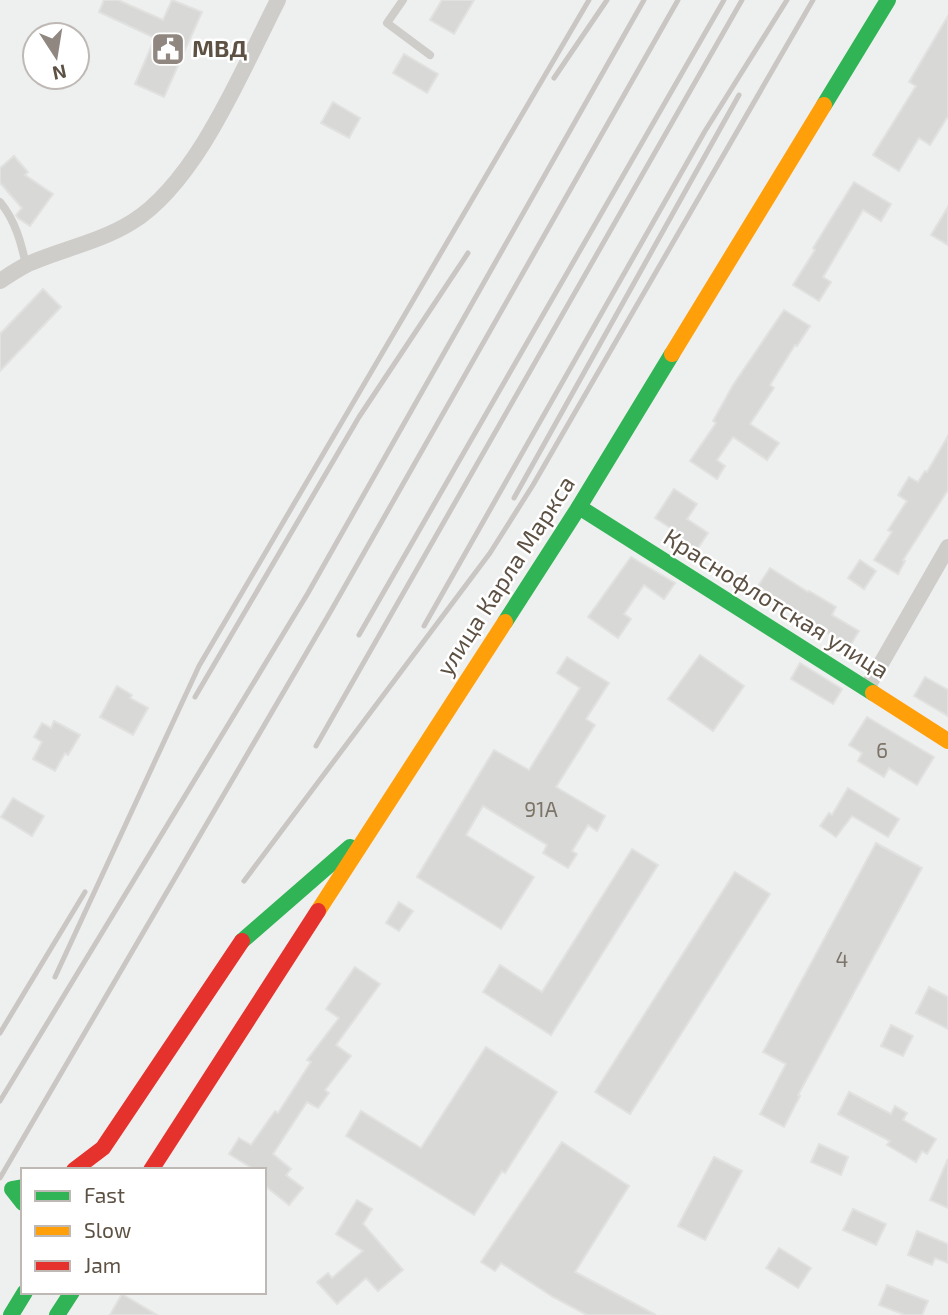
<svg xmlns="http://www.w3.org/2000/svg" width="948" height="1315" viewBox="0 0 948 1315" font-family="'Exo 2',sans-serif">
  <rect width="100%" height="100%" fill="#eeefef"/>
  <g fill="#d8d8d6" stroke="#e1e1e0" stroke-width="2">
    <path d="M104,0h14l45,20 9,-20 30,12 -38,85 -29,-13 20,-46 -56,-26z"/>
    <path d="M442,0h32l-20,34 -24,-14z"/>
    <path d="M948,16v100l-18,29 -11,-7 -20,33 -26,-16 43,-69 -7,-4z"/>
    <path d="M404,54l34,20 -11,19 -34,-20z"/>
    <path d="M333,102l27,16 -11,20 -28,-15z"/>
    <path d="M14,156l14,16 -3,3 28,19 -23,32 -12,-8 -2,-3 6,-7 -22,-25v-15z"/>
    <path d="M854,182l37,22 -10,17 -18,-11 -40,67 8,5 -12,19 -26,-16 22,-35 -2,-2z"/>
    <path d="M948,207v38l-17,-10z"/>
    <path d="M43,289l18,18 -61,64v-37z"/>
    <path d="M784,310l26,16 -13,20 -2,-1 -25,40 4,3 -24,36 29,19 -12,17 -34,-23 -16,23 8,6 -8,13 -27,-18 26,-38 -3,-2 20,-36z"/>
    <path d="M948,436v54l-45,70 2,1 -7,13 -24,-14 18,-28 -4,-2 19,-29 -9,-6 11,-18 9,5 7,-11 2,1z"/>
    <path d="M674,489l23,15 -10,15 21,14 -14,21 -16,-10 5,-8 -28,-18z"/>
    <path d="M631,557l44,26 -11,16 -20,-14 -20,29 7,5 -13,19 -30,-21z"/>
    <path d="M860,560l16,11 -12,18 -16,-11z"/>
    <path d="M770,568l38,24 1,-1 27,16 -4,8 27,16 -9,15 -55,-32 1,-2 -38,-26z"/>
    <path d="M700,655l44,31 -31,45 -45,-32z"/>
    <path d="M567,657l42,26 -23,36 9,6 -39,62 49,29 -8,15 -9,-6 -16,26 5,3 -9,14 -25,-15 4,-8 -64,-39 -17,29 68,42 -33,52 -84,-52 77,-127 35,20 51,-82 -23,-15z"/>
    <path d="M800,663l42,26 -9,15 -42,-25z"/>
    <path d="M925,677l23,13v26l-34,-20z"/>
    <path d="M117,686l15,9 -2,3 18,10 -15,27 -33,-18z"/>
    <path d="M867,717l67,40 -17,28 -28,-17 -5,9 -26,-16 4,-8 -13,-8z"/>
    <path d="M54,721l26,14 -12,20 -3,-2 -10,18 -22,-12 9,-17 -8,-5 8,-14 9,5z"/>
    <path d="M848,788l51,31 -11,18 -36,-21 -16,21 -16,-11 9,-13 3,2z"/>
    <path d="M13,798l31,18 -12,20 -31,-19z"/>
    <path d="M876,843l46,25 -124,227 2,1 -16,31 -24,-13 26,-50 -23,-12z"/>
    <path d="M632,849l26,16 -107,170 -68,-43 17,-27 42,27z"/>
    <path d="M735,872l35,22 -140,220 -35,-22z"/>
    <path d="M399,902l14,9 -14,20 -13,-8z"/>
    <path d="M355,967l25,17 -44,61 15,11 -26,34 4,3 -11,15 -11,-6 -34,52 18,15 -5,6 17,13 -14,17 -25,-20v-15h-9l-26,-16 10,-16 12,7 24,-34 3,2 33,-51 -4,-2 32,-42 -13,-9z"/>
    <path d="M929,987l19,10v32l-32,-16z"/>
    <path d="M891,1025l22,11 -10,20 -22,-10z"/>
    <path d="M486,1047l71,45 -52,81 -3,-2 -28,44 -128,-79 15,-25 60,37z"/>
    <path d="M849,1092l42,22 4,-8 12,7 -4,7 33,19 -9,15 -5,-3 -6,11 -29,-17 3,-4 -52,-27z"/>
    <path d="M562,1142l67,44 -54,86 81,43h-69l-34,-18 -52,-34 -6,8 -14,-9z"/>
    <path d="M819,1144l29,13 -7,18 -30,-13z"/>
    <path d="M714,1157l28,14 -37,69 -27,-14z"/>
    <path d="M948,1159v49l-18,-8z"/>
    <path d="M357,1200l15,9 -9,15 40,46 -25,21 -12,-13 -29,26 -20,-22 11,-9 4,5 31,-27 -27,-17z"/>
    <path d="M853,1209l33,15 -10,21 -33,-15z"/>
    <path d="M917,1231l31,13v19l-13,-5 -3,7 -24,-10z"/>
    <path d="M779,1248l32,20 -13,20 -32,-20z"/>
    <path d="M887,1285l41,16 -6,14h-17l-26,-10z"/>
    <path d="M122,1294l35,21h-47z"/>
  </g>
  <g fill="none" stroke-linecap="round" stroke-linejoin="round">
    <g stroke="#cfcdca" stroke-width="8">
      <path d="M403,0l-16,23 43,32"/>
      <path d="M0,202c15,18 21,40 26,63"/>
    </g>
    <g stroke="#cfcdca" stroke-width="16">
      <path d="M0,281c9,-6 18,-12 28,-17 34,-15 72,-22 104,-42 66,-41 111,-154 146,-222"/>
      <path d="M867,688l81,-141"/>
    </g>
    <g stroke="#30b455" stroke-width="16">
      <path d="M824,105l64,-105"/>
      <path d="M579,507l294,186"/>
      <path d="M505,622l74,-115 93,-153"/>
      <path d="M242,941l108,-94"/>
      <path d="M23,1187l-11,2 11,14"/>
      <path d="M11,1315l14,-23"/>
      <path d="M57,1315l15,-23"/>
    </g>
    <g stroke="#ff9f0a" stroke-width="16">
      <path d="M672,354l152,-249"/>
      <path d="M873,693l75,48"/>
      <path d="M318,911l187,-289"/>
    </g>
    <g stroke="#e5322d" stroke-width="16">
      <path d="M74,1170l29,-22 139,-207"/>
      <path d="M151,1170l167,-259"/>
    </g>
    <g stroke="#c9c6c4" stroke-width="5">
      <path d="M554,78l53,-78"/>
      <path d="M514,498l225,-403"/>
      <path d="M424,626l281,-495 82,-131"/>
      <path d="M359,635l365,-635"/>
      <path d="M195,697l164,-280 109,-164"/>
      <path d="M316,746l426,-746"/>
      <path d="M244,881l246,-328 43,-68 280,-485"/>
      <path d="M55,977l144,-311 390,-666"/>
      <path d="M0,1033l85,-141"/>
      <path d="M0,1101l308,-508 336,-593"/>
      <path d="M0,1178l332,-569 346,-609"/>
    </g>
  </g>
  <defs>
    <g id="civic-square" transform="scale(1.75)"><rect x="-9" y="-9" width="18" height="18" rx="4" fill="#908880" stroke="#fff"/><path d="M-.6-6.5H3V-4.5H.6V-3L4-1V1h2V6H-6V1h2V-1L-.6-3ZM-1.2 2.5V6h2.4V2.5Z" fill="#fff"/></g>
  </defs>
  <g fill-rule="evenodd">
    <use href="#civic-square" x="168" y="49"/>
  </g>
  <g text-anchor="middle" stroke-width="5" stroke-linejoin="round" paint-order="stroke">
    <g font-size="21" fill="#7c7469">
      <text x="882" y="758">6</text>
      <text x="541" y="817">91А</text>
      <text x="842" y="967">4</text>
    </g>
    <g font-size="24" font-weight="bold" fill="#5d5144" stroke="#fff" text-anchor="start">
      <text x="192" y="57">МВД</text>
    </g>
    <g font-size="24" fill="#5d5144" stroke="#fff">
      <text transform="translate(506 576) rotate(-57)" y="8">улица Карла Маркса</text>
      <text transform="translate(776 604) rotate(32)" y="8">Краснофлотская улица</text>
    </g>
  </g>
  <rect x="21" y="1168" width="245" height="126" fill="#ffffff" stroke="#beb9b4" stroke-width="2"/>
  <rect x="35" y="1191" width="35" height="10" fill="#30b455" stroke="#beb9b4" stroke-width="2"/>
  <text x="84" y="1203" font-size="21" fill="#5d5144">Fast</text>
  <rect x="35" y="1226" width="35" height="10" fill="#ff9f0a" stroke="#beb9b4" stroke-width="2"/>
  <text x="84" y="1238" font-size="21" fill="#5d5144">Slow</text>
  <rect x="35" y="1261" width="35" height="10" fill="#e5322d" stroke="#beb9b4" stroke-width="2"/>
  <text x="84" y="1273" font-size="21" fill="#5d5144">Jam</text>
  <g transform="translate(56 56) rotate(168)"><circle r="33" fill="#ffffff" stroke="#beb9b4" stroke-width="2"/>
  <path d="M0-5L12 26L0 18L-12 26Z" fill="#908880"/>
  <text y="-10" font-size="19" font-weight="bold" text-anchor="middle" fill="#5d5144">N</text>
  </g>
</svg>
